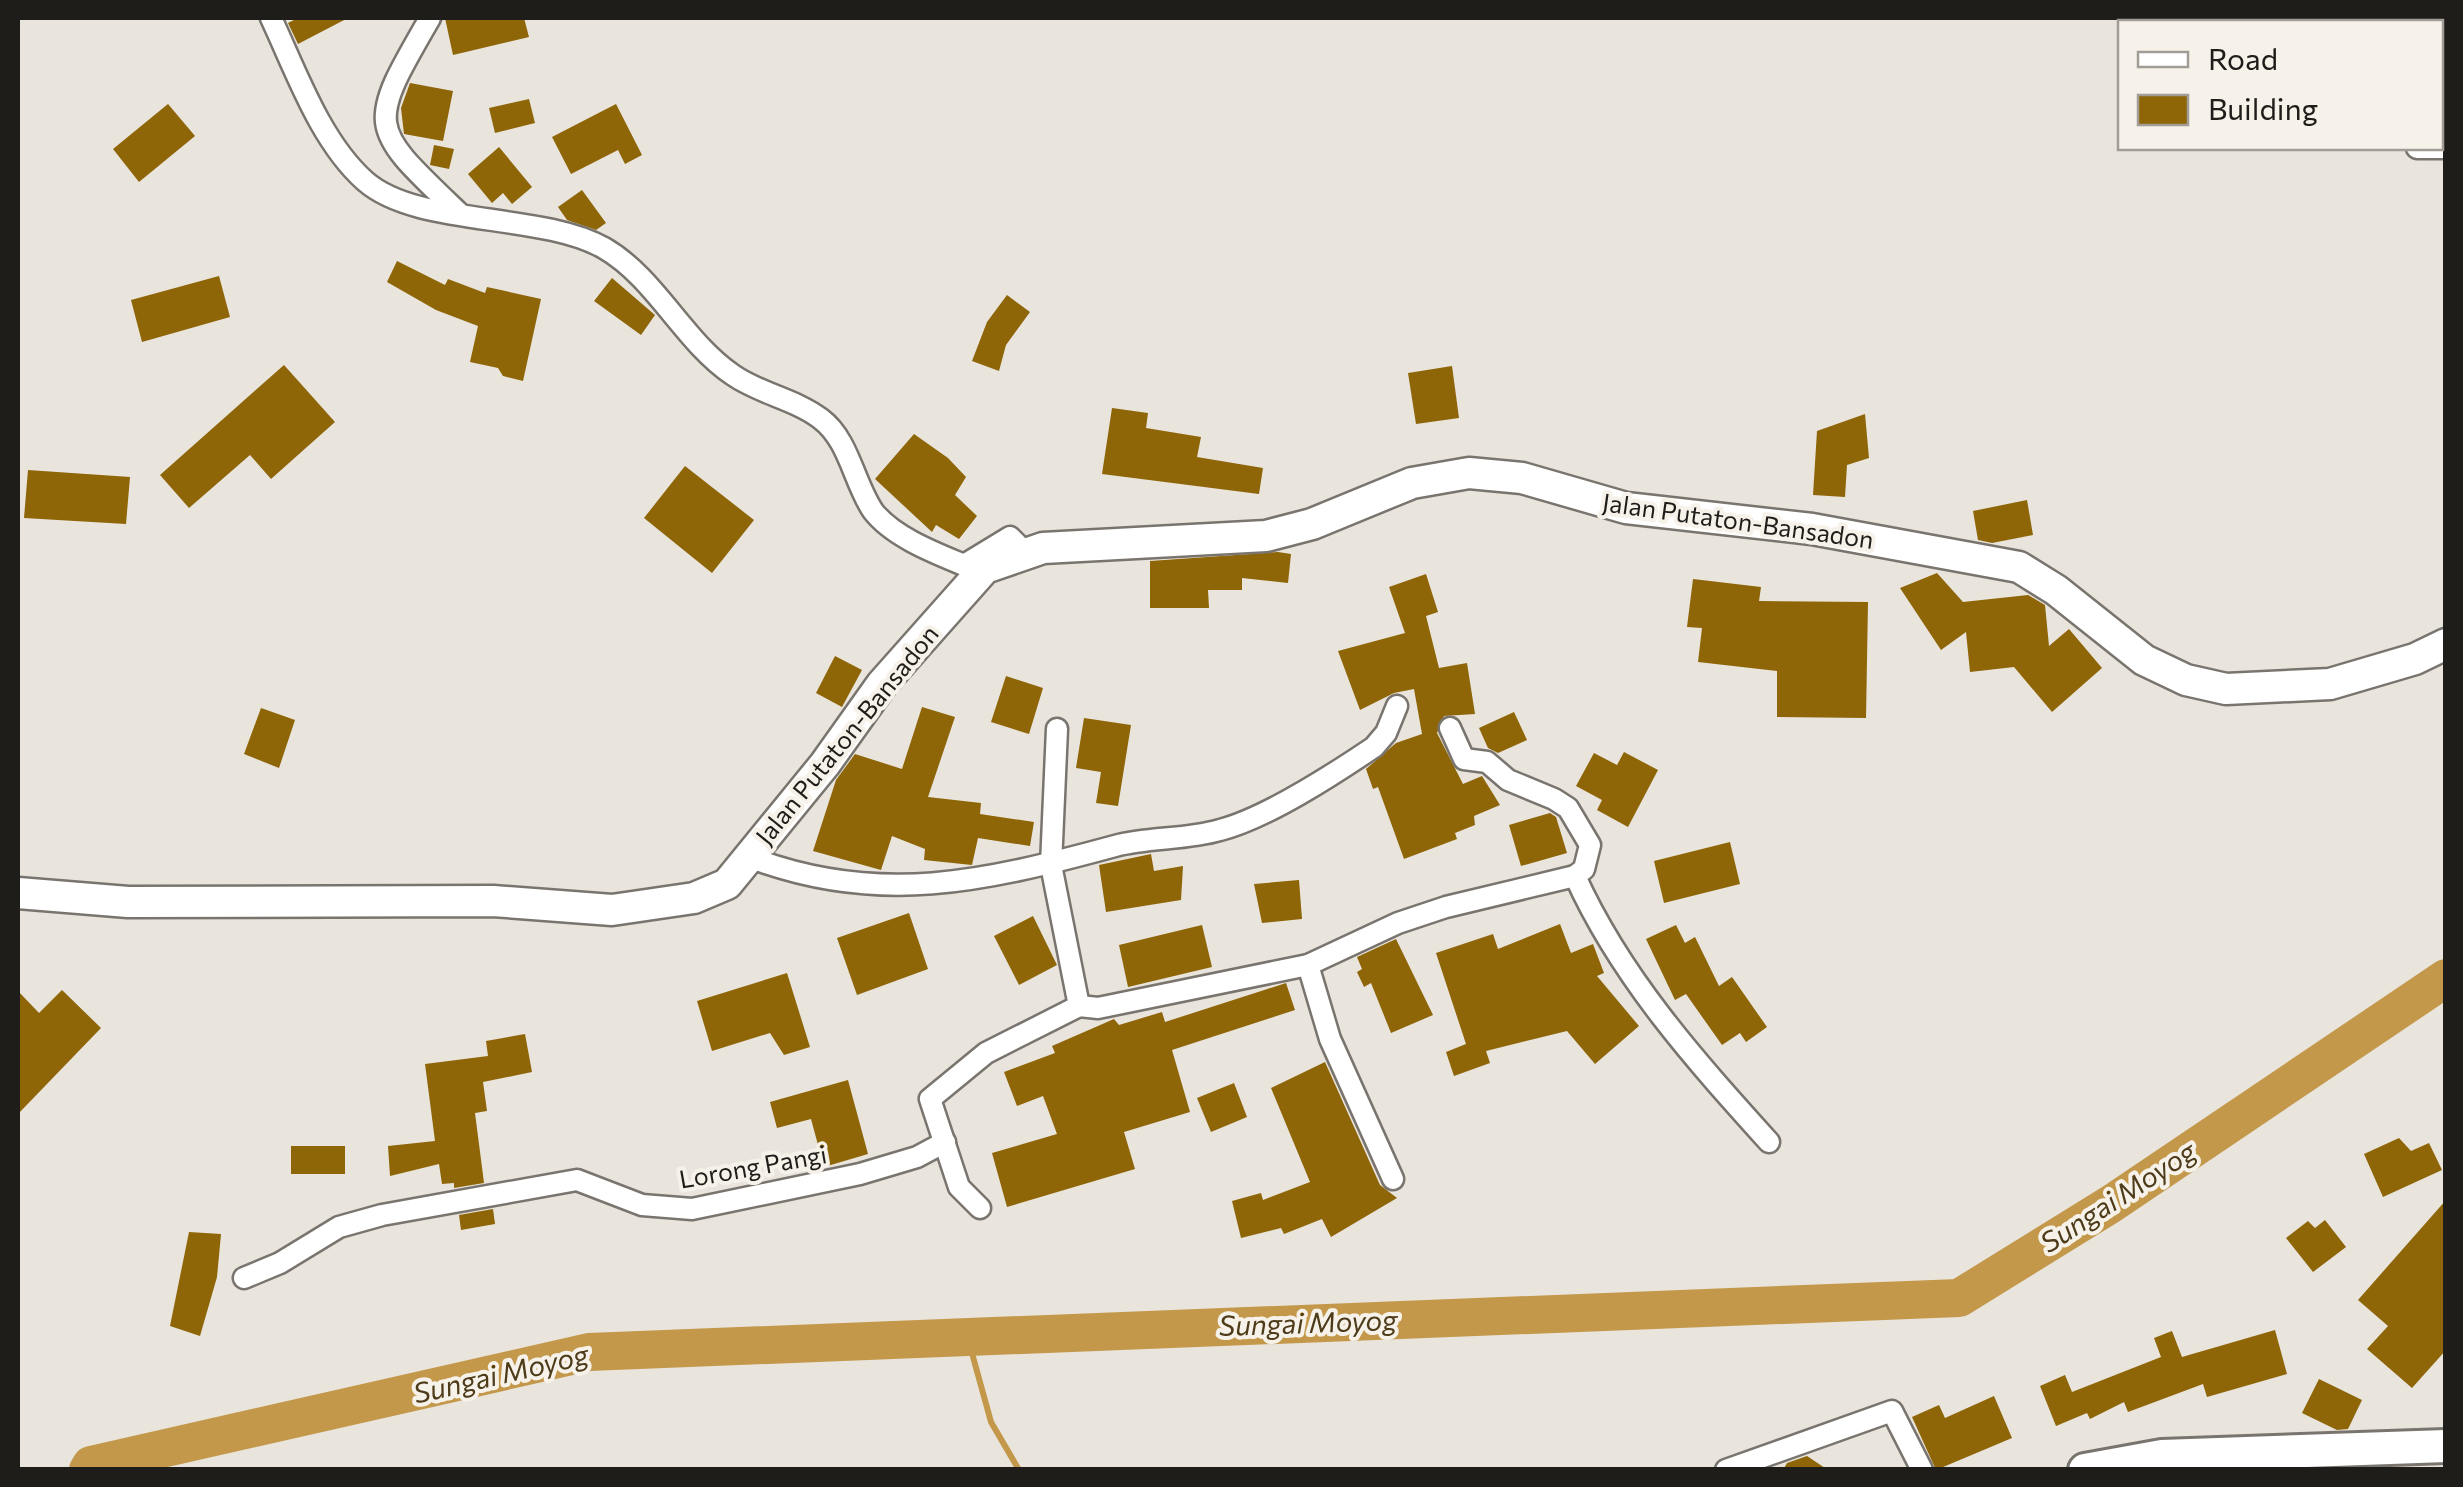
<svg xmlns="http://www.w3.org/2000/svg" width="2463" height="1487" viewBox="0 0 2463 1487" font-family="Commissioner,sans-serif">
  <rect width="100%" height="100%" fill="#e9e4dc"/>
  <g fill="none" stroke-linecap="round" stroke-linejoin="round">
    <path stroke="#c3984a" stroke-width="6" d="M967,1335l24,87 28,48"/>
    <path stroke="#c3984a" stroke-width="38" d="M88,1470l3,-5 498,-113 1370,-54 152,-94 335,-226"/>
  </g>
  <g fill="#8e6507">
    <path d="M298,18h50l-50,26 -10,-21z"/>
    <path d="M445,18h79l5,19 -76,18z"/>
    <path d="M410,83l43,8 -10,50 -39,-7 -3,-26z"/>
    <path d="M529,99l6,24 -40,10 -6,-25z"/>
    <path d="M168,104l27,32 -56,46 -26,-33z"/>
    <path d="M616,104l26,51 -17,9 -7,-14 -47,24 -19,-37z"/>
    <path d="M434,145l20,4 -5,20 -19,-4z"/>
    <path d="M499,147l33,40 -20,17 -9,-11 -11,10 -24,-29z"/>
    <path d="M582,190l24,33 -10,7 -29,-10 -9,-13z"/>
    <path d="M397,261l48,24 3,-6 37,14 2,-6 54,12 -18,82 -20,-5 -5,-8 -28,-6 8,-36 -42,-16 -49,-28z"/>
    <path d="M219,276l11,41 -88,25 -11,-42z"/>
    <path d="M612,278l43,37 -14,20 -47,-34z"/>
    <path d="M1007,295l23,17 -24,33 -7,26 -27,-10 15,-39z"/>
    <path d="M284,365l51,57 -64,57 -21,-24 -61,53 -29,-33z"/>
    <path d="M1452,366l7,52 -43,6 -8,-51z"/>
    <path d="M1112,408l36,5 -2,15 55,9 -4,20 66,11 -4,26 -157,-20z"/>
    <path d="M1865,414l4,44 -22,7 -2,32 -32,-2 4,-64z"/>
    <path d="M914,434l34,24 18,19 -11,18 22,21 -18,23 -23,-14 -4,7 -57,-53z"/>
    <path d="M685,466l69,54 -42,53 -68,-55z"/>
    <path d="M28,470l102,7 -4,47 -102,-6z"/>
    <path d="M2027,500l6,35 -41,8 -14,-3 -5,-29z"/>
    <path d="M1278,552l13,2 -3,29 -46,-5v12h-34l1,18h-59v-47z"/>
    <path d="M1937,573l26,29 65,-7 17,10 4,41 20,-17 33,39 -50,44 -38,-45 -44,5 -4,-40 -25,18 -41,-62z"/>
    <path d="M1426,574l12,38 -12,4 13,52 28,-5 8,51 -31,2 -7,17 26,51 19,-8 18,29 -26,11 1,9 -20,8 2,6 -53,20 -26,-72 -5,2 -7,-20 30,-26 26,-9 -8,-45 -20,4 -34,17 -22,-59 67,-18 -16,-46z"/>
    <path d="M1693,579l68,8 -2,14 109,1 -2,116 -89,-1v-46l-79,-9 4,-34 -15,-1z"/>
    <path d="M835,656l27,14 -20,37 -26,-14z"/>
    <path d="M1006,676l37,12 -14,46 -38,-12z"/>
    <path d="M922,707l33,10 -27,80 53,6 -1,11 54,8 -4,24 -52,-8 -6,27 -48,-5 1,-11 -33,-13 -11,34 -68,-19 23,-71 19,-26 47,15z"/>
    <path d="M261,708l34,12 -16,48 -35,-14z"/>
    <path d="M1514,712l13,28 -29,13 -10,-5 -9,-20z"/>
    <path d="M1084,718l47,7 -13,81 -22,-3 5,-31 -25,-4z"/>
    <path d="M1624,752l34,18 -30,57 -31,-17 5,-10 -26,-14 18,-33 23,12z"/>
    <path d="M1550,813l6,4 11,36 -46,13 -12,-41z"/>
    <path d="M1730,842l10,42 -76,19 -10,-42z"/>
    <path d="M1151,854l3,17 29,-5 -2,34 -75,12 -7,-47z"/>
    <path d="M1299,880l3,39 -40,4 -8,-39z"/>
    <path d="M909,913l19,56 -71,26 -20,-57z"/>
    <path d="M1033,916l24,49 -38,20 -25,-49z"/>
    <path d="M1560,924l11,29 22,-9 11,29 -7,3 42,50 -44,38 -28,-33 -81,20 4,12 -36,13 -8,-24 20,-8 -30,-91 57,-19 5,15z"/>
    <path d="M1202,925l10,42 -84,20 -9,-42z"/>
    <path d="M1676,925l9,18 10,-6 24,49 13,-9 35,50 -21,15 -6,-9 -18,12 -36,-51 -11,6 -29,-61z"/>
    <path d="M1396,939l37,76 -42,18 -20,-50 -7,4 -7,-15 5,-3 -5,-12z"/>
    <path d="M787,973l23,74 -26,8 -14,-22 -58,18 -15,-50z"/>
    <path d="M1286,983l9,27 -123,40 18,62 -66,20 11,37 -128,38 -15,-54 65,-19 -14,-38 -26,10 -13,-34 51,-19 -3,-7 62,-27 5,6 43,-13 3,10z"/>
    <path d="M62,990l39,38 -83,86v-123l21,22z"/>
    <path d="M525,1034l7,38 -49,10 4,29 -12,2 9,70 -30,5v-5l-12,1 -3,-20 -49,12 -2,-30 47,-5 -10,-77 63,-8 -2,-15z"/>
    <path d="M1325,1062l55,123 17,13 -66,39 -9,-18 -38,15 -3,-6 -40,10 -9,-37 29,-8 2,7 47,-18 -39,-94z"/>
    <path d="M848,1080l20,74 -44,13 -13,-48 -34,9 -7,-26z"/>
    <path d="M1234,1083l13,34 -36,15 -14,-34z"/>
    <path d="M2399,1138l12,13 18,-8 13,27 -59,27 -19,-43z"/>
    <rect x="291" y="1146" width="54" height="28"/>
    <path d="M2446,1200v150l-34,38 -45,-39 21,-23 -30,-26z"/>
    <path d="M493,1209l2,15 -34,6 -2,-15z"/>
    <path d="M2325,1220l21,27 -33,25 -27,-34 22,-17 7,7z"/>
    <path d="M189,1232l32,2 -4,43 -17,59 -30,-10z"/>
    <path d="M2275,1330l12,44 -80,23 -4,-13 -75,28 -4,-10 -34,17 -3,-6 -31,13 -16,-40 25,-11 7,17 89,-35 -7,-19 18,-7 10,26z"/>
    <path d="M2319,1379l43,21 -14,29 -11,1 -35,-17z"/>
    <path d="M1994,1396l18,42 -76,32 -24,-53 27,-12 6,13z"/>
    <path d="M1807,1456l21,14h-45l4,-7z"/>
  </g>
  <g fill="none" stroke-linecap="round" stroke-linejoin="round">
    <g stroke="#79756e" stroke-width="25">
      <g id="street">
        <path d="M271,18c25,53 49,123 94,163 52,46 175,31 239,67 52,30 79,93 129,127 27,19 62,24 88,44 28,21 33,64 52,92 20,26 62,42 91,54l46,-28 17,17"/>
        <path d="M430,18c-64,110 -62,108 28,194"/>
        <path d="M2417,148h29"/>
        <path d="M1450,728l14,31 23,3 21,18 46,19 14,9 22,37 -6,24 -9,7"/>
        <path d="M1057,729l-6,136 28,141"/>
        <path d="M749,857c130,50 237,24 366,-11 34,-9 71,-6 105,-16 47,-12 114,-56 154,-83l12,-14 11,-27"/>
        <path d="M1308,965l22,74 63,140"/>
        <path d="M1079,1006l19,2 210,-43 90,-42 48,-16 129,-31c46,102 120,184 194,266"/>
        <path d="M980,1208l-21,-21 -29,-88 56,-46 93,-47"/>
        <path d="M244,1278l36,-15 59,-36 43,-12 195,-35 65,25 50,4 168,-35 57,-17 28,-15"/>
        <path d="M1726,1470l166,-59 30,59"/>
      </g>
    </g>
    <g stroke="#79756e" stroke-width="35">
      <path id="secondary" d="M18,893l110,9 365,-1 119,9 82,-12 33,-14 98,-120 57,-80 103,-116 58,-20 223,-12 46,-12 100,-41 57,-10 53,5 104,30 186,21 207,38 37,23 88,70 42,20 40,9 104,-5 85,-25 31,-15"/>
    </g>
    <g stroke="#79756e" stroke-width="38">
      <path id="primary" d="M2085,1470l77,-14 284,-10"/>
    </g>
    <use href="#street" stroke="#fff" stroke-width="20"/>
    <use href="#secondary" stroke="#fff" stroke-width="30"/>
    <use href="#primary" stroke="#fff" stroke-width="32"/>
  </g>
  <g text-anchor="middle" stroke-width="8" stroke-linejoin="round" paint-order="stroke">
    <g font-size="25" fill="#1f1d1a" stroke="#f7f2e9">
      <text transform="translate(1738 521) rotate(8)" y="9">Jalan Putaton-Bansadon</text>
      <text transform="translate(847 735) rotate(-51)" y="9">Jalan Putaton-Bansadon</text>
      <text transform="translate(753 1167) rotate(-10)" y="9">Lorong Pangi</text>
    </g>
    <g font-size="28" font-style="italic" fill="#4d3b19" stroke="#f7f2e9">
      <text transform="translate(2118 1197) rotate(-33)" y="10">Sungai Moyog</text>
      <text transform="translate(1308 1323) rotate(-2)" y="10">Sungai Moyog</text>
      <text transform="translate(501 1374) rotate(-13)" y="10">Sungai Moyog</text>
    </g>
  </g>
  <rect width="2463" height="1487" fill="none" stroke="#1f1d1a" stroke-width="40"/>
  <rect x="2118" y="20" width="325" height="130" fill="#f7f2e9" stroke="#a19d96" stroke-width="2.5"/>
  <rect x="2138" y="52" width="50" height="15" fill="#ffffff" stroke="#a19d96" stroke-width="2.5"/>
  <text x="2208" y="70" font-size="30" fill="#1f1d1a">Road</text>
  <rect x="2138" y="95" width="50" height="30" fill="#8e6507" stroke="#a19d96" stroke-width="2.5"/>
  <text x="2208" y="120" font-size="30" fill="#1f1d1a">Building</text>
</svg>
